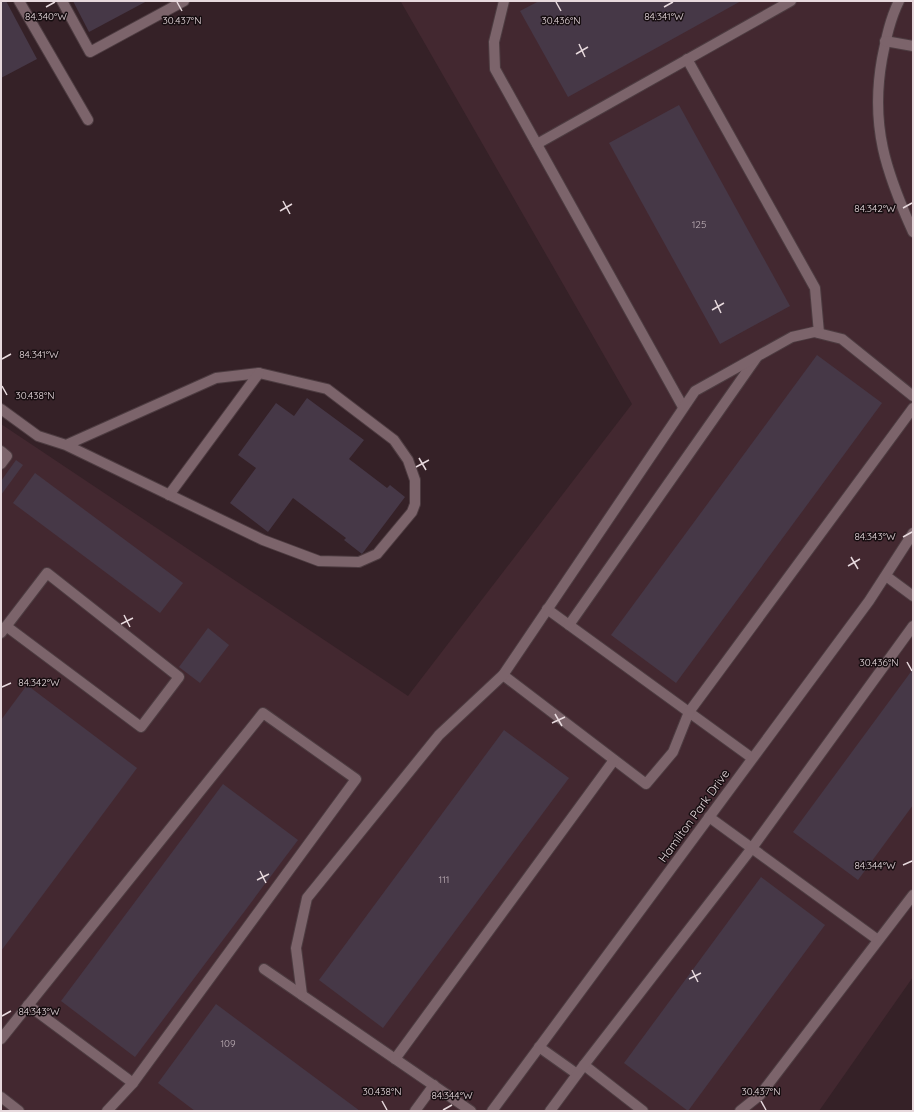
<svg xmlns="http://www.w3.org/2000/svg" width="914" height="1112" viewBox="0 0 914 1112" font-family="Quicksand,sans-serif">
  <rect width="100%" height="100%" fill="#352127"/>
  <path fill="#432830" d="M403,1h510v976l-94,134h-818v-687l407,272 224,-292 -231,-402z"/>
  <g fill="#463847">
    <path d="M1,1h5l31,58 -36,19z"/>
    <path d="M73,1h74l-58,31z"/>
    <path d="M539,1h202l-173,96 -48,-86z"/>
    <path d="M679,105l111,201 -70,38 -111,-201z"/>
    <path d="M817,355l65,48 -206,280 -65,-48z"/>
    <path d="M307,398l57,42 -15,19 38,29 3,-3 15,12 -43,57 -18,-14 2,-2 -53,-40 -25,34 -38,-29 26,-35 -18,-13 38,-52 18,13z"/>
    <path d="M16,460l7,5 -22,30v-14z"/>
    <path d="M35,473l148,110 -23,30 -147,-110z"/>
    <path d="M208,628l21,17 -29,38 -21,-16z"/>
    <path d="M913,669v136l-55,75 -65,-48z"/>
    <path d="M27,685l110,83 -136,183v-231z"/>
    <path d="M504,730l65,48 -186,250 -64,-48z"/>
    <path d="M223,784l75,56 -163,217 -74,-56z"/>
    <path d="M761,877l64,48 -137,186 -64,-48z"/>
    <path d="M216,1004l144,107h-165l-37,-28z"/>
  </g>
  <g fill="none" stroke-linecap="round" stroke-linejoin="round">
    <g stroke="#4d3c41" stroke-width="12">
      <g id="minor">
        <path d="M19,1l69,119"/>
        <path d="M62,1l28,51 94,-51"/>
        <path d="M504,1l-10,41 1,27 188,338"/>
        <path d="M899,1c-9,18 -13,38 -17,58 -12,67 4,113 31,173"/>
        <path d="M885,41l28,5"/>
        <path d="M687,59l128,229 4,45"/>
        <path d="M537,144l254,-143"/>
        <path d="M1,409l37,27 28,9 197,95 56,21 40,1 18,-8 35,-42 3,-8v-24l-7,-20 -14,-20 -67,-51 -68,-16 -43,5 -150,67"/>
        <path d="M1,451l6,5 -6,8"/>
        <path d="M169,495l90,-122"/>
        <path d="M886,576l27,20"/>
        <path d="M547,609l205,149"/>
        <path d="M569,625l188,-268"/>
        <path d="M1,633l46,-60 132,104 -38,50 -135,-101"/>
        <path d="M503,675l143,109 27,-32 16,-40 224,-304"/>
        <path d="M709,817l169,123"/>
        <path d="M264,969l207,142"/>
        <path d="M302,995l-6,-47 11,-50 132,-163 64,-60 192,-284 97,-54 22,-5 28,7 71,57"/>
        <path d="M28,1005l105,78"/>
        <path d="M1,1039l262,-326 93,66 -223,304 -26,28"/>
        <path d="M539,1047l38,27"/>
        <path d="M395,1059l219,-299"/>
        <path d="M584,1065l59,46"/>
        <path d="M1,1097l18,14"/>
        <path d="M415,1111l19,-26"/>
        <path d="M492,1111l377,-510 44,-68"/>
        <path d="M550,1111l34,-46 168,-217 161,-222"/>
        <path d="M740,1111l20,-16 153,-200"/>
      </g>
    </g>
    <use href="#minor" stroke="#7c646b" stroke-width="10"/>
  </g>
  <path fill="none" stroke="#e7d9dd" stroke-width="1.5" d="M177,2l5,9M556,2l5,9M46,7l9,-5M664,7l9,-5M579,44l6,13M576,54l12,-7M283,201l7,13M903,208l9,-5M280,211l12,-7M715,300l6,13M712,310l12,-7M2,359l9,-5M2,386l5,9M419,458l7,12M416,467l13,-7M903,537l9,-5M851,557l7,12M848,566l12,-7M124,615l6,12M121,624l12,-6M907,662l5,9M2,687l9,-4M555,714l7,12M552,723l13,-6M903,865l9,-4M260,871l6,12M257,880l12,-6M692,970l6,12M689,979l12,-6M2,1016l9,-5M382,1101l5,9M761,1101l5,9M443,1110l9,-5"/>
  <g text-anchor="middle" stroke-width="3" stroke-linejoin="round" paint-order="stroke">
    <g font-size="10" fill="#bfb1b8">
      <text x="699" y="228">125</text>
      <text x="444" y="883">111</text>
      <text x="228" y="1047">109</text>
    </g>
    <g font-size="12" fill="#e7d9dd" stroke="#160d10">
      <text transform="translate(694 816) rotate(-54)" y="4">Hamilton Park Drive</text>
    </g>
  </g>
  <g font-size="10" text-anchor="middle" fill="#e7d9dd" stroke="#160d10" stroke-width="3" stroke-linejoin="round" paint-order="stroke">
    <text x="46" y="20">84.340°W</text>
    <text x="664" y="20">84.341°W</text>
    <text x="182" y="24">30.437°N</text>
    <text x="561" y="24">30.436°N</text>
    <text x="875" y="212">84.342°W</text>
    <text x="39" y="358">84.341°W</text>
    <text x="35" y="399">30.438°N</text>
    <text x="875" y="540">84.343°W</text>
    <text x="879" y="666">30.436°N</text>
    <text x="39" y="686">84.342°W</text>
    <text x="875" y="869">84.344°W</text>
    <text x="39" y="1015">84.343°W</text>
    <text x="382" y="1095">30.438°N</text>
    <text x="761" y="1095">30.437°N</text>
    <text x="452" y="1099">84.344°W</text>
  </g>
  <rect width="914" height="1112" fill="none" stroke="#e7d9dd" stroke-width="4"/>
</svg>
